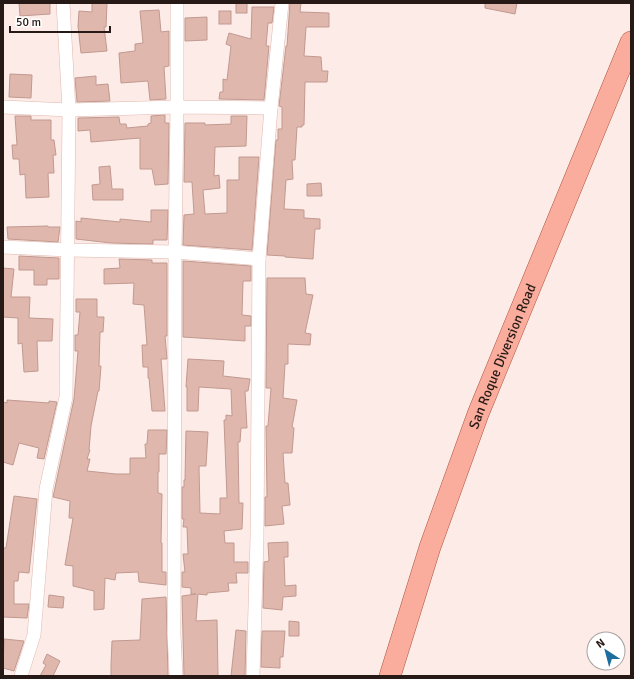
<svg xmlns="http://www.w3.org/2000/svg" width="634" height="679" viewBox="0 0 634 679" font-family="Signika,sans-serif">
  <rect width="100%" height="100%" fill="#fcebe7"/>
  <g fill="#e0b7ad" stroke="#c19990">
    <path d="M19,3h31v11l-30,2z"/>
    <path d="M92,3h15l-1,24h-2l3,24 -26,2 -3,-27 1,-15 13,1z"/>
    <rect x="236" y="3" width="11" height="10"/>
    <path d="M290,3h11l-1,9 29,1v14h-23l-2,29 17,1 1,14h6l-1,11h-22l-1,43h-2v2h-5l-2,33h-3l1,19 -7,1 -2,29 20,1v8l16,1v10h-5l-2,30 -28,-2v-1l-18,-1 9,-115h2v-11h4v-22l-3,-1 7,-60h1z"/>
    <path d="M485,3h32l-2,11 -30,-6z"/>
    <path d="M252,7h22l-2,16h-4l-2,23h3l-5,54 -45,-1 1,-7h3v-13l4,1 4,-34 -5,-2 3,-11 22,6z"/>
    <path d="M159,10l2,22 8,-1v35l-5,1 2,32 -16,1 -2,-19 -27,2 -2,-30 16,-2v-7l8,-1 -3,-32z"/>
    <rect x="219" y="11" width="12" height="13"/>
    <path d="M207,17v23l-22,1v-23z"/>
    <path d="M10,74l22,1 -1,23 -22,-1z"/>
    <path d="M96,76v9l12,-1 2,17 -33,1 -2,-24z"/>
    <path d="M165,115v8h4l-1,61 -13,1 -3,-16h-12v-31l-49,4 -1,-12 -12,1v-13l41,-1 1,7h6l1,4 21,-2v-2l3,-1v-7z"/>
    <path d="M15,116h16v4h20v20h3l2,15h-3l1,18h-6l1,24 -23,1 -1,-24 -5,1 -1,-16h-6l-1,-14h5z"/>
    <path d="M231,116h16l-1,30 -31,1 -1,29 5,-1 1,13 -17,2 2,24 22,-1v-33h12v-23h20l-7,93 -69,-5 1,-30 10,-1 -2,-32h-8l1,-59h20v2l26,-1z"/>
    <path d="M110,166l2,23h11v11h-30l-1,-15 8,-1 -1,-17z"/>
    <path d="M321,183l1,13h-15v-12z"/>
    <path d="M151,210h17l-1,30h-14v4l-42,-1 -35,-4v-18l5,1v-4l39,4v-3l31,3z"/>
    <path d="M48,226v1h12l-2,15 -50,-3 -1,-12z"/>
    <path d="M19,256l40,2v21h-12v6h-13v-15h-15z"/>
    <path d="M119,259l33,1v3h15v73h-2l2,23h-6l4,52h-13l-3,-33h-1v-11h-5l-1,-22h5l-3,-40 -11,-1 1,-21 -30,1v-15l16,-1z"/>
    <path d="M183,261l68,5v15h-8l-1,34 9,1v10h-6v15l-62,-4z"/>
    <path d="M3,268l11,1 -3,28h19l-1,21 24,1 -1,22h-15l1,30 -14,1 -2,-29 -4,1v-26l-15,-1z"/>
    <path d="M267,278h38l1,16 7,1 -8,38 6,1 -1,11 -22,-1v20h-3l-2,34 14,2 -5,27 2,1 -2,25h-9l2,30h3l2,22 -8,1 2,18 -19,2v-29h2l-1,-71h2l3,-38h-5z"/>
    <path d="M76,299h21v18h7l-1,15h-3l-1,34h2l-2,25h-1l-7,35 -2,24h1l-3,9h3l-3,12 29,3h14v-16h16l-1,-14h2l1,-14h19l-1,24h-7v18h-1v21l4,1 -1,49h1v29h4v13l-27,-3 -1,-10 -22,1 -1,7 -10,-2 -1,31 -10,1v-19l-21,-5v-20l-8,-1 8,-47h-4l1,-17 -17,-4 21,-98 4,-48h-3v-16h3l2,-23h-4z"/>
    <path d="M188,359l36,2 -1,15 27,3 -2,12h-3l2,37h-6l-1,14h-2l1,61h4l-1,26 -18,2 1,12h9v19h14v11h-12l1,10h-9l1,8 -22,2v2l-9,-1 -2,27 21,-1 1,56h-34l-2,-80 14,-2h-5v-6l-9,-1v-15h3l-2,-18h5l-1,-27h-4l1,-8h-2v-32h2v-7h1l1,-49 22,1 -2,34h-7l1,47 20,1v-16h7l-3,-78h2v-5l6,1 -1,-27 -32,-2 -1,24h-11v-24h-1z"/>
    <path d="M7,400l42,3v-2l8,1 -13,57 -7,-1 2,-10 -20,-5 -6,22 -10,-3v-60l4,1z"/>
    <path d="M14,496l23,3 -8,74 -10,-1 -1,9h-4v23h15l-2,14 -24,-1v-69h3z"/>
    <path d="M288,542v15h-4l1,29 11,-1v11l-13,1 -1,13 -19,-2 1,-46 5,-1 -1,-18z"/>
    <path d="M49,595l15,2 -1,11 -15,-1z"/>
    <path d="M166,597l2,79h-57v-11l1,-24 28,-1 2,-41z"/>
    <path d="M289,621l10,1v14h-10z"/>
    <path d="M236,630l10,1 -1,45h-14z"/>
    <path d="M262,631h23l-2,26h-3v11l-19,-1z"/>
    <path d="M4,639l20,2 -10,30 -11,-3z"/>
    <path d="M47,654l13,7 -7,15h-13l6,-11 -3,-2z"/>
  </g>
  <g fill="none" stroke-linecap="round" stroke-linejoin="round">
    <g stroke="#e1b8ae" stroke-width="14">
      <g id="street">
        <path d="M3,107l66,3 108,-3 94,1"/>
        <path d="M3,247l65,3 107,2 84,7"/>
        <path d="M21,676l13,-41 12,-146 20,-92 3,-287 -6,-107"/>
        <path d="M176,676l-2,-42 1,-382 2,-145v-104"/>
        <path d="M253,676l4,-139 2,-278 12,-151 11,-105"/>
      </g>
    </g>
    <g stroke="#ae5542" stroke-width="22">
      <g id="primary">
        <path id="s1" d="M390,676l40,-129 48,-133 153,-372"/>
      </g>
    </g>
    <use href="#street" stroke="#fff" stroke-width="13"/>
    <use href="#primary" stroke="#faad9c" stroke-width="21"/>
  </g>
  <g text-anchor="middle" stroke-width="3" stroke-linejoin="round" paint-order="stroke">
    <g font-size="14" fill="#271915" stroke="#fff">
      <text dy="5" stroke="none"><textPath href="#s1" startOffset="339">San Roque Diversion Road</textPath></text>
    </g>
  </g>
  <rect width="634" height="679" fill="none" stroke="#271915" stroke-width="8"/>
  <g transform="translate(606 651) rotate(324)"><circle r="19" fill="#ffffff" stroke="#a9a3a1"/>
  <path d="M0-3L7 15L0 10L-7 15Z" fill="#1d6d9f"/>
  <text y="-6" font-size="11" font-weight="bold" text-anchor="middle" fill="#271915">N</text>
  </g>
  <path d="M10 26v6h100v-6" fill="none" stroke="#271915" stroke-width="2"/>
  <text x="16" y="26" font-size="12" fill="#271915" stroke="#ffffff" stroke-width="3" paint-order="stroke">50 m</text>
</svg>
